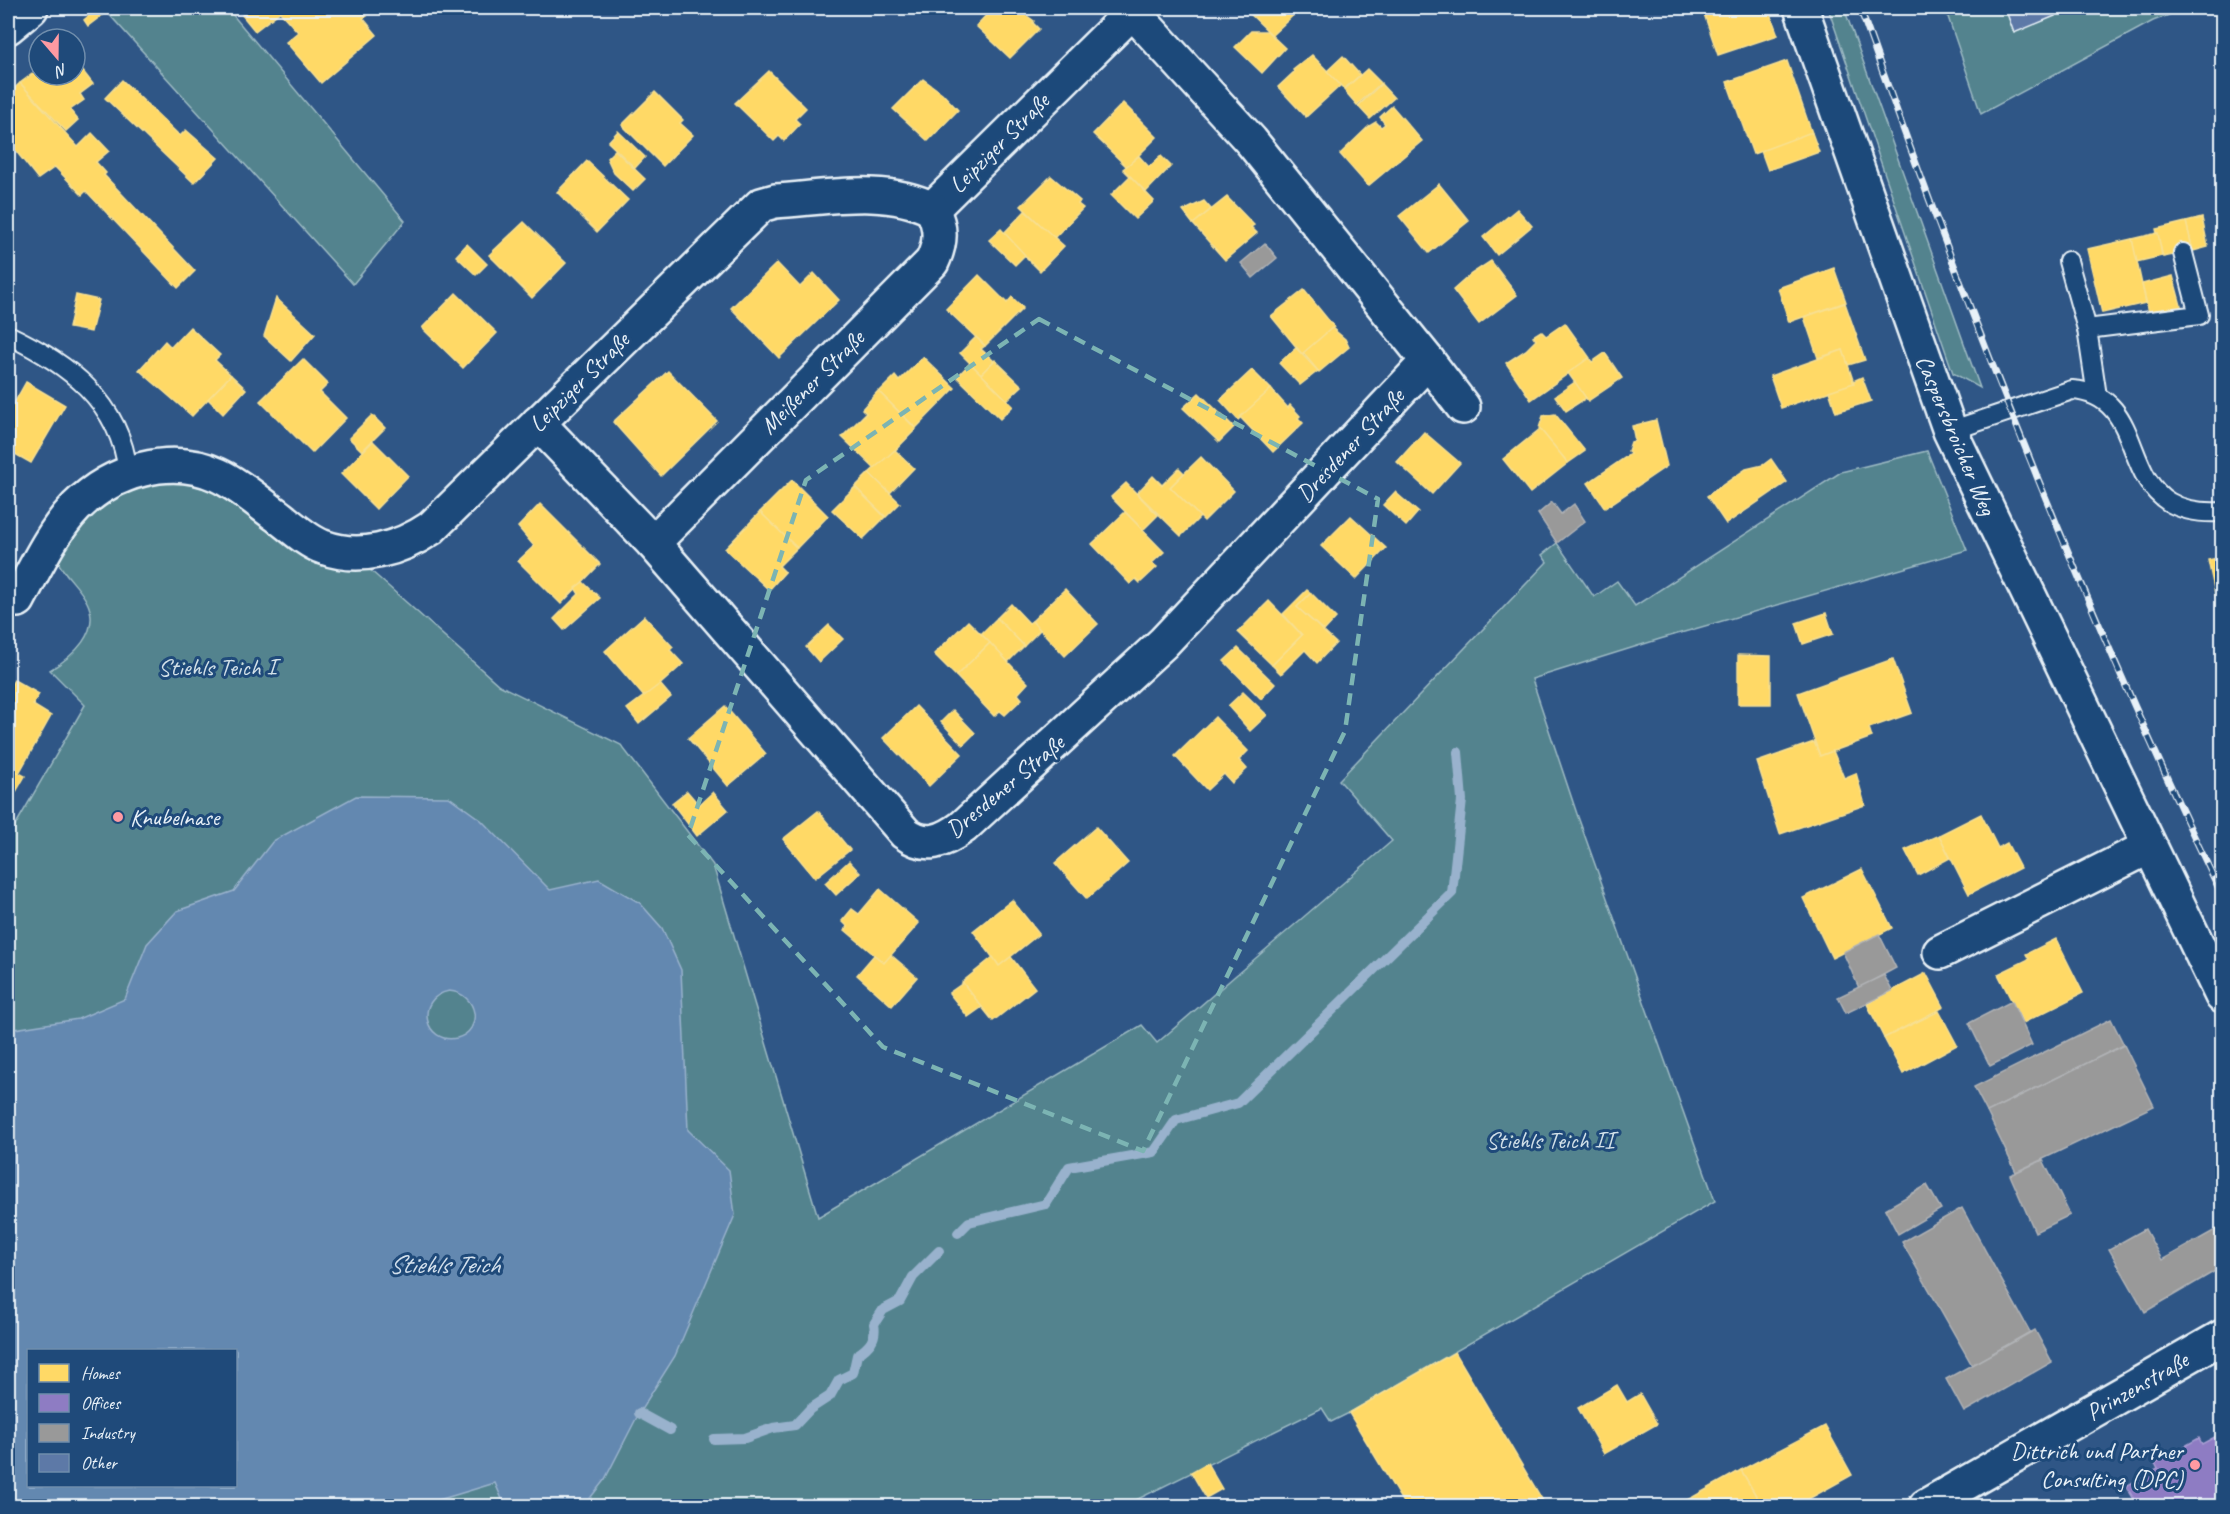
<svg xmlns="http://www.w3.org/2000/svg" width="2230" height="1514" viewBox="0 0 2230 1514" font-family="Caveat,sans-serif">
  <rect width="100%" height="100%" fill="#2f5686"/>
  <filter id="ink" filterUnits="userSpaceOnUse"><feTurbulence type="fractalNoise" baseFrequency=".0167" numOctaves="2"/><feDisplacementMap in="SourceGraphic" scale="12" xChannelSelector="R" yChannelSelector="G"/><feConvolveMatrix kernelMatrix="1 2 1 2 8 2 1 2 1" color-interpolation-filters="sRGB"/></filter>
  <g filter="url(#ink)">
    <g fill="#52838e" stroke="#9dbac3" stroke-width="1.5" fill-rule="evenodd">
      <path d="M112,8h115l178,213 -52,63 -246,-272z"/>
      <path d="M1828,8h16l136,380 -27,-15z"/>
      <path d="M1945,8h242l-34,13 -172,93z"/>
      <path d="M1927,451l40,99 -307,89 -128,40 45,135 138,387 -366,212 -18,9 -9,-14 -198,98h-1116v-668l77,-133 -35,-35c22,-13 52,-38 37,-68 -6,-13 -20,-25 -28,-38l1,-15 36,-42 41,-22 25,-3 28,2 34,11 145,74 130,116 122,60 92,120 105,352 324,-192 15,18 235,-202 -53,-61 208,-218 -5,-7 15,-12 37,54 23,-16 18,25 206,-134zM28,1350h208v136h-208z"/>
    </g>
    <path fill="#6488b0" stroke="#99b2cd" stroke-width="1.5" fill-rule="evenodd" d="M356,796l93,1 32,23 69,70 49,-11 41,24 22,25 19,42 7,160 41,40 6,45 -60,141 -36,57 -34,66 -21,27h-79l-10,-23 -76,23h-411v-476l70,-11 47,-20 22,-55 30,-33 57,-20 39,-50zM449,991c29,2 35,40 8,47 -33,7 -43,-40 -8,-47zM28,1350h208v136h-208z"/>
    <g fill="#ffd966" stroke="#f8e092" stroke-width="1.5">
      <path d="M98,8l7,5 -17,13 -4,-6z"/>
      <path d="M251,8h34l-30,23 -13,-16z"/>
      <path d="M285,8h74l8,8 -4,2 14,17 -56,48 -35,-41 12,-10 -18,-20z"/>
      <path d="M993,8h23l18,13 -1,2 6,6 -29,29 -34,-32z"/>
      <path d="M1244,8h57l-29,27z"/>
      <path d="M1702,8h66l10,27 -60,20z"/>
      <path d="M1251,31h16l18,17 -23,25 -27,-26z"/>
      <path d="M1312,55l29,30 -35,32 -28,-30 16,-15 -1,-2z"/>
      <path d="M1343,56l17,19 -16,14 -17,-18z"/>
      <path d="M75,61l18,23 -13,10 4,6 -14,10 8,10 -12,11 -46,-48 19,-14v6h36z"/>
      <path d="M1787,61l25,72 -59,21 -26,-72z"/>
      <path d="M1367,69l14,14 -24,22 -13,-15z"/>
      <path d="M769,71l37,37 -11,11 5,5 -16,17 -5,-5 -5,5 -39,-38z"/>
      <path d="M923,79l19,14 16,17 -30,31 -35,-32z"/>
      <path d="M122,80l58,56 6,-6 32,28 -24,25 -89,-85z"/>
      <path d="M20,83l58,64 14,-14 17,18 -13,11 10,11 -2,2 91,96 -17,17 -92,-97 -4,4 -27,-28 -17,12 -30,-38v-47z"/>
      <path d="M1381,84l13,14 -24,21 -12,-13z"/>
      <path d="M655,92l28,28 -3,3 13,12 -30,31 -41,-41z"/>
      <path d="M1123,103l34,34 -30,30 -34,-33z"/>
      <path d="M1392,106l30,35 -54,45 -28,-32 29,-28 7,-4 5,5 4,-3 -5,-7z"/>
      <path d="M618,131l27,26 -10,11 -27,-26z"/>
      <path d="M1809,133h3l7,19 -51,18 -7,-19z"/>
      <path d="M615,150l30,29 -12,12 -19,-18 -7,-15z"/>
      <path d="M1139,156l10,11 12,-11 10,10 -25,26 -23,-23z"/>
      <path d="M587,161l41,39 -31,32 -40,-40z"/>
      <path d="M1051,176l29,25 -2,3 5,4 -29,30 -33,-32z"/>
      <path d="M1130,176l24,25 -19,18 -24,-24z"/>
      <path d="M1439,184l30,37 -40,32 -30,-37z"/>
      <path d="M1227,197l27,28 -3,2 6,6 -32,27 -32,-36z"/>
      <path d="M1204,201l7,8 -18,15 -10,-13z"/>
      <path d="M1517,209l15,17 -35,29 -14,-18z"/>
      <path d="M1025,211l39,35 -24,25 -37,-37z"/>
      <path d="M2202,218l6,29 -15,4 -7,-29z"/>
      <path d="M524,222l42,41 -34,35 -43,-43z"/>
      <path d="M2186,222l7,29 -30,6 -7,-28z"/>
      <path d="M1001,229l24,26 -10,10 -26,-25z"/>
      <path d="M2158,233l4,23 -26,6 -4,-23z"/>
      <path d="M2132,239l14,64 -44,10 -15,-64z"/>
      <path d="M467,244l20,20 -11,11 -20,-19z"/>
      <path d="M1491,261l26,34 -38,29 -26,-34 18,-16z"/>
      <path d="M777,263l23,24 14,-14 25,27 -60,58 -48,-50z"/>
      <path d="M1834,268l12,34 -57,20 -11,-34z"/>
      <path d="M979,275l28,28 5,-6 11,11 -38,38 -39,-37z"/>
      <path d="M2173,276l10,37 -32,8 -9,-37z"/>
      <path d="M1304,290l30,37 -32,27 -31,-38z"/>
      <path d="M456,293l41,40 -34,35 -41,-40z"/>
      <path d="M76,295l23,5 -8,32 -22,-4z"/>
      <path d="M276,298l39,36 -24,27 -27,-25z"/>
      <path d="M1845,303l20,57 -17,5 -5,-15 -25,8 -14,-41z"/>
      <path d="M1565,323l25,35 -59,42 -25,-37 20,-13 10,-10 -3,-4 8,-5 5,5z"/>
      <path d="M190,327l30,28 -5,5 16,15 -39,41 -53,-46 26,-29 6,6z"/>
      <path d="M1332,328l13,11 4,8 -30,25 -16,-19z"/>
      <path d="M976,337l9,9 -4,3 13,12 -13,13 -21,-21z"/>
      <path d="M1296,348l22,23 -18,14 -21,-22z"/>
      <path d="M1843,350l11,33 -73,25 -11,-32z"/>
      <path d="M1605,353l17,25 -34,23 -20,-28 21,-15 3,4z"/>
      <path d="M923,357l32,31 -39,40 -37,-36 16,-16 4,5z"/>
      <path d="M303,359l25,25 -8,8 26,26 -34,35 -52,-52z"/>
      <path d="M995,360l27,26 -15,14 -26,-26z"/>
      <path d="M970,363l43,43 -13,13 -43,-42z"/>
      <path d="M1252,370l19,19 -33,31 -18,-20z"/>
      <path d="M668,371l49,50 -56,55 -48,-54z"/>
      <path d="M231,375l15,14 -23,25 -15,-15z"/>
      <path d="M1862,377l9,24 -35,11 -7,-21 25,-8 -1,-2z"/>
      <path d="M26,382l39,23 -34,58 -23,-13v-36z"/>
      <path d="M1575,382l11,16 -20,13 -11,-15z"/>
      <path d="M1271,389l17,19 2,-3 10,11 -2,2 5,5 -30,29 -33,-35z"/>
      <path d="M878,391l38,38 -40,41 -34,-33 24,-24 -4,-4z"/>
      <path d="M1199,393l35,34 -15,15 -36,-34z"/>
      <path d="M1555,414l30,37 -17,12 -29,-35 4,-12z"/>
      <path d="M372,415l13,13 -23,23 -13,-13z"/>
      <path d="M1656,420l11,46 -62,42 -17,-25 42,-29 -2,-3 3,-9 4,-1 -3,-15z"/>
      <path d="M1540,429l28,34 -38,30 -27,-34z"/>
      <path d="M1424,432l36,31 -28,31 -35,-32z"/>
      <path d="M373,441l35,35 -32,33 -35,-35z"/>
      <path d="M895,450l19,18 -24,25 -21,-20z"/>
      <path d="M1201,457l33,34 -30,30 -34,-34z"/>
      <path d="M1771,459l16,23 -61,42 -19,-28 39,-27 17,-4z"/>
      <path d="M1179,468l5,5 -14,14 30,30 -19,19 -44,-43 16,-17 9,9z"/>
      <path d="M869,473l31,30 -14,14 -31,-30z"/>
      <path d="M792,480l36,36 -31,32 -37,-36z"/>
      <path d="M1126,483l32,32 -15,15 -32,-33z"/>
      <path d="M855,487l30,30 -22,22 -31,-29z"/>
      <path d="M1395,492l23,20 -12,14 -23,-21z"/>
      <path d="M540,504l60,60 -39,40 -43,-43 16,-15 -16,-19z"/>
      <path d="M760,512l37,36 -18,18 6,6 -16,18 -44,-41z"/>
      <path d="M1125,512l39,40 -12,11 5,4 -17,16 -4,-4 -6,5 -38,-40z"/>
      <path d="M1351,516l35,32 -30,31 -35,-33z"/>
      <path d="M2222,557v69l-14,-66z"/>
      <path d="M583,582l17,16 -36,32 -10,-11 25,-25 -4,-6z"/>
      <path d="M1065,589l33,35 -33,32 -33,-35z"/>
      <path d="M1307,590l4,3 -14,14 39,36 -19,20 -12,-13 -24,24 -9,-9 30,-30 -19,-21z"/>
      <path d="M1311,593l25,25 -12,13 -27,-24z"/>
      <path d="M1269,601l33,34 -30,30 -34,-33z"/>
      <path d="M1011,604l18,19 3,-2 8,9 -16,16 -27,-28z"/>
      <path d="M1826,613l7,21 -30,10 -7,-21z"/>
      <path d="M644,616l29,31 -3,3 13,14 -38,34 -40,-47z"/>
      <path d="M997,618l27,28 -16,16 -27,-28z"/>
      <path d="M968,621l22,22 -34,33 -22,-22z"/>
      <path d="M829,625l14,14 -24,23 -13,-15z"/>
      <path d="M990,643l38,40 -10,11 4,5 -17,16 -5,-4 -6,5 -38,-40z"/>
      <path d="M1238,648l37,36 -14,15 -37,-38z"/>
      <path d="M1738,655l33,1v48h-33z"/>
      <path d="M1893,659l19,54 -43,15 3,9 -52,19 -22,-63z"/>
      <path d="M14,680l25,14 -6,11 18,11 -32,57 -11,-6v-77z"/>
      <path d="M660,684l11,13 -32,27 -12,-15z"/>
      <path d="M1243,692l24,23 -17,16 -22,-25z"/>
      <path d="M725,706l41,48 -38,32 -40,-48z"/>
      <path d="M916,706l46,48 -33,32 -46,-48z"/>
      <path d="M953,710l22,23 -12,12 -22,-23z"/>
      <path d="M1215,717l33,34 -9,9 8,9 -15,14 -8,-9 -17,16 -32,-34z"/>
      <path d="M1814,742l6,14 13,-5 11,27 12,-5 9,32 -85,29 -23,-72z"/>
      <path d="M8,767l17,9 -16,28 -1,-1z"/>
      <path d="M687,791l12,14 14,-13 15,18 -31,26 -25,-33z"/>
      <path d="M818,811l32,39 -35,28 -32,-39z"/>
      <path d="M1981,814l17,34 9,-5 13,25 -51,26 -30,-59z"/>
      <path d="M1096,827l32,36 -41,36 -32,-36z"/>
      <path d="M1939,835l11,23 -32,17 -13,-25z"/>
      <path d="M849,861l11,12 -24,22 -11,-12z"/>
      <path d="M1862,869l30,59 -60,30 -29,-60z"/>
      <path d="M880,889l39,34 -35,40 -39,-33 3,-3 -6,-6 10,-12 7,5z"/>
      <path d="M1012,900l27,34 -40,32 -26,-35z"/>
      <path d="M2056,939l27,54 -60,30 -25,-49 31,-15 -3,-5z"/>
      <path d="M874,955l10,8 7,-8 26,22 -25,29 -35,-31z"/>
      <path d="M993,957l6,9 12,-9 24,31 -42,33 -31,-39z"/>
      <path d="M1926,973l18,34 -60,31 -17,-34z"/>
      <path d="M963,983l19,24 -14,10 -19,-24z"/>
      <path d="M1939,1011l18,34 -54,29 -19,-36z"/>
      <path d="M1455,1352l91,154h-141l-56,-93z"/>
      <path d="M1617,1385l10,17 13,-8 17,30 -53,30 -26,-46z"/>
      <path d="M1825,1426l27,49 -56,31h-34l-21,-36z"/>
      <path d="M1207,1463l15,26 -16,9 -15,-26z"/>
      <path d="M1741,1470l21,36h-86l17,-9z"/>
    </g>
    <path fill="#8e7cc3" stroke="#a99fd3" stroke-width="1.5" d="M2222,1433v73h-84l-12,-20 32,-17 -3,-6 44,-25 3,6z"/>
    <g fill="#999" stroke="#b1b3b6" stroke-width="1.5">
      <path d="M1265,243l12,15 -24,20 -12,-15z"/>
      <path d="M1552,502l9,12 13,-10 11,17 -28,22 -19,-29z"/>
      <path d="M1879,934l17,34 -37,20 -16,-36z"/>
      <path d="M1884,975l8,16 -46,22 -8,-16z"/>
      <path d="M2012,1001l20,44 -42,21 -21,-43z"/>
      <path d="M2111,1019l13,26 -137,67 -13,-25z"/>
      <path d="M2124,1045l30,61 -138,66 -29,-60z"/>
      <path d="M2043,1160l27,55 -35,17 -25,-57z"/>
      <path d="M1927,1185l14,24 -43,25 -13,-25z"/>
      <path d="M1962,1208l68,124 -58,33 -70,-123z"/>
      <path d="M2145,1229l17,31 55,-31 5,11v27l-77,45 -36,-63z"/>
      <path d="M2035,1330l17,32 -88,50 -18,-33z"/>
    </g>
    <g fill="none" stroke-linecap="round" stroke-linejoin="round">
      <g stroke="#99b2cd" stroke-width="10">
        <path d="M958,1233l11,-11 77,-18 23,-37 85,-15 22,-32 62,-17 214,-210 10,-93 -4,-48"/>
        <path d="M639,1413l31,17"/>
        <path d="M714,1439l31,-1 28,-10 22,-3 15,-16 20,-13 9,-16 14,-7 4,-18c12,-8 20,-16 17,-31l9,-14 17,-9 13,-24 26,-26"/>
      </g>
    </g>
    <path fill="#5d79a7" stroke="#e8f1f8" stroke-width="1.5" d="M2005,8h47l3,8 -41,17z"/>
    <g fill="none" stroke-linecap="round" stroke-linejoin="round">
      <g stroke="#e8f1f8" stroke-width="22">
        <g id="lane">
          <path d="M2068,261l19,68 10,67"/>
          <path d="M2087,329l112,-14 -16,-62"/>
          <path d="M8,335c59,28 112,66 120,137"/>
          <path d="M1950,431l122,-41c69,5 50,83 97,112 15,9 36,11 53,10"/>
        </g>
      </g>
      <g stroke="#e8f1f8" stroke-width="38">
        <g id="street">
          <path d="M1801,8l149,423 272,565"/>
          <path d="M932,209l204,-201"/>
          <path d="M1428,361l35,46"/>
          <path d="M538,423l115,120 252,290c21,16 39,8 58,-6l200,-184 265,-282 -177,-220 -119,-130"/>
          <path d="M653,543l279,-281c9,-19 10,-34 0,-53"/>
          <path d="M18,600c17,-31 33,-67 58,-93 36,-36 94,-54 142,-32 20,9 39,26 57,39 14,10 31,27 48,33 37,14 77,2 108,-19l330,-323 14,-4c50,-3 111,-16 157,8"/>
          <path d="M1940,952l209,-105"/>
          <path d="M1926,1506l296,-169"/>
        </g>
      </g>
      <g stroke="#e8f1f8" stroke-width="38">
        <path id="secondary" d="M8,27l23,-19"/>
      </g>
      <use href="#lane" stroke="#1f4a7a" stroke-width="18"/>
      <use href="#street" stroke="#1f4a7a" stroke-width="33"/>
      <use href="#secondary" stroke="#1f4a7a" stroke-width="33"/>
      <g stroke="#e8f1f8" stroke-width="7">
        <path id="rail" d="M1860,8c106,301 223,599 362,887"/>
      </g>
      <use href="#rail" stroke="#1f4a7a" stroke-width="4.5" stroke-dasharray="14" stroke-linecap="butt"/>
    </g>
  </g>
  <path fill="none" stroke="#7cb4b3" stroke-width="4.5" stroke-dasharray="12 8" stroke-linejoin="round" d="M1039,319l339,180 -33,232 -202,420 -260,-104 -195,-212 118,-355z"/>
  <g fill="#ff9aa2" stroke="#1f4a7a" stroke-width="2">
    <circle cx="118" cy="817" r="6"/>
    <circle cx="2195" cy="1465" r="6"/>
  </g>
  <g text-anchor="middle" stroke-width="6" stroke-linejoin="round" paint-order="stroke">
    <g font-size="24" fill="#e8f1f8" stroke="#1f4a7a">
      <text transform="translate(999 143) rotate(-45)" y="8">Leipziger Straße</text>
      <text transform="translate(579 382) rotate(-45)" y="8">Leipziger Straße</text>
      <text transform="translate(812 382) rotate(-45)" y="8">Meißener Straße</text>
      <text transform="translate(1956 435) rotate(67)" y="8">Caspersbroicher Weg</text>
      <text transform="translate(1350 445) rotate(-47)" y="8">Dresdener Straße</text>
      <text transform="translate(1005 786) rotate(-40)" y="8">Dresdener Straße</text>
      <text transform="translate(2137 1386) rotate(-30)" y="8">Prinzenstraße</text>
    </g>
    <g font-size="24" fill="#d2e0e8" stroke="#1f4a7a">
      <text x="217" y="675">Stiehls Teich I</text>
      <text x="1550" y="1148">Stiehls Teich II</text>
    </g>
    <g font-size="24" fill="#e8f1f8" stroke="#1f4a7a" text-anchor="start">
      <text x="130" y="825">Knubelnase</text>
      <text x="2183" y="1459" text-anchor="end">Dittrich und Partner<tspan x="2183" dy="28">Consulting (DPC)</tspan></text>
    </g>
    <g font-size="26" font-style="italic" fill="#d4e1ed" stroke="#1f4a7a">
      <text x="444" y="1273">Stiehls Teich</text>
    </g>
  </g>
  <rect width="2230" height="1514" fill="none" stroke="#1f4a7a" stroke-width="30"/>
  <rect x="15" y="15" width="2200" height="1484" fill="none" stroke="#e8f1f8" stroke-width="2" filter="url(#ink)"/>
  <rect x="27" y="1349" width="210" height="138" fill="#1f4a7a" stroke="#6f8dac" stroke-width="1.5"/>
  <rect x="39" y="1364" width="30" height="18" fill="#ffd966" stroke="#6f8dac" stroke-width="1.5"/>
  <text x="81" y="1379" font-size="18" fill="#e8f1f8">Homes</text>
  <rect x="39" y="1394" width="30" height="18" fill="#8e7cc3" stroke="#6f8dac" stroke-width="1.5"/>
  <text x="81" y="1409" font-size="18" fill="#e8f1f8">Offices</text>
  <rect x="39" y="1424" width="30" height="18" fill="#999999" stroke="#6f8dac" stroke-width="1.5"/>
  <text x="81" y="1439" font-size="18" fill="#e8f1f8">Industry</text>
  <rect x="39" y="1454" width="30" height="18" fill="#5d79a7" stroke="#6f8dac" stroke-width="1.5"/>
  <text x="81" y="1469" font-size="18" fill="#e8f1f8">Other</text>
  <g transform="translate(57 57) rotate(160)"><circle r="28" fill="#1f4a7a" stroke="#6f8dac" stroke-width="1.5"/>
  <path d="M0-4.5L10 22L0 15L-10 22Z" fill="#ff9aa2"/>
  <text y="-9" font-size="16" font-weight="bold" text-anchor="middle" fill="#e8f1f8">N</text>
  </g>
</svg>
